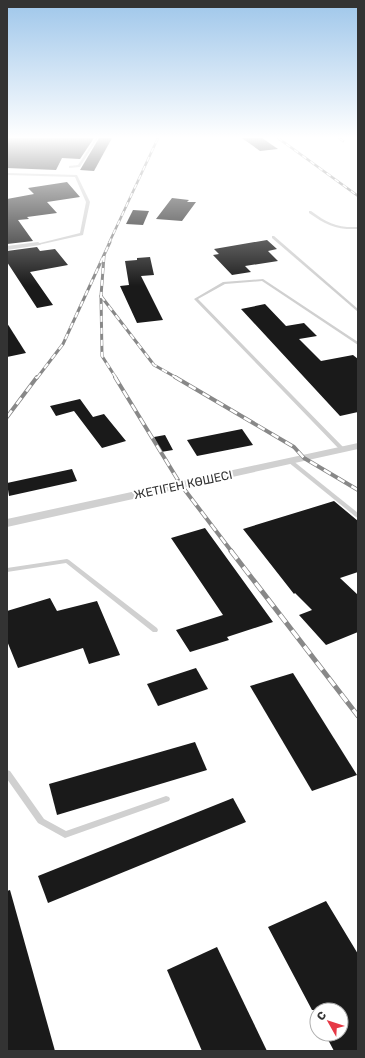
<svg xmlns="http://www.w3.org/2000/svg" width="365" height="1058" viewBox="0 0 365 1058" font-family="Rubik,sans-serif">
  <rect width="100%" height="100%" fill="#fff"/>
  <g fill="#1a1a1a">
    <path d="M7,138h87l-14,21 -18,-1 -6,12 -49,-2z"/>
    <path d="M99,138h13l-18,33 -14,-1z"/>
    <path d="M242,138h20l16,11 -18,2z"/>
    <path d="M67,182l13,15 -33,5 10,11 -30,4 2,2 -11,1 15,21 -26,3v-45l27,-5 -6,-6z"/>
    <path d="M172,198l17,2 -2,2h9l-14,19 -26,-2z"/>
    <path d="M133,210l16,1 -6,14 -17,-1z"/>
    <path d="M267,240l10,9 -9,2 10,10 -33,5 6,6 -19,3 -19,-20 6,-1 -5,-5z"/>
    <path d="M37,247l3,4 15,-2 13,16 -38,7 23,33 -16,3 -30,-46v-11z"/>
    <path d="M150,257l4,18 -13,1 22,44 -26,3 -17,-37 9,-1 -4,-24 12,-1v-2z"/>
    <path d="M265,304l21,22 18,-3 13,13 -18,3 22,22 32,-6 5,4v53l-18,4 -99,-107z"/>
    <path d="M7,323l19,30 -19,4z"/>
    <path d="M80,399l13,18 11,-3 22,27 -24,7 -28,-37 -18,5 -6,-10z"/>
    <path d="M242,429l11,16 -56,11 -10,-16z"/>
    <path d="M165,435l8,15 -12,2 -7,-15z"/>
    <path d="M72,469l5,12 -68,15 -2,-13z"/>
    <path d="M334,501l24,20v51l-18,6 18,17v37l-32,13 -27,-30 13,-5 -17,-17 -1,1 -51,-65z"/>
    <path d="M205,528l68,94 -46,15 2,3 -39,12 -14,-22 47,-15 -52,-77z"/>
    <path d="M50,598l7,13 40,-10 23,54 -31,9 -6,-16 -65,20 -11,-27v-30z"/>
    <path d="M196,668l12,21 -50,17 -11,-22z"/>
    <path d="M293,673l64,102 -45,16 -62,-105z"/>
    <path d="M195,742l12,28 -150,45 -8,-31z"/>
    <path d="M233,798l13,24 -198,81 -10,-27z"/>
    <path d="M10,890l45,161h-48v-160z"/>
    <path d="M326,901l32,53v97h-24l-9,-17h16v-24h-29l-44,-83z"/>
    <path d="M217,947l50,104h-65l-35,-81z"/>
  </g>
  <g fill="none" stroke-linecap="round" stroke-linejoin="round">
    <g fill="#d0d0d0" fill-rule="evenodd">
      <path d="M96,138h2l-18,29 -11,1v-2l9,-1z"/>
      <path d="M7,173l70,2 13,27 -7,33 -45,10 -2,-1 44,-11 6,-31 -11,-25 -68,-2z"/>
      <path d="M309,211h2c16,12 27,17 47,16v2c-21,1 -32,-4 -49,-16z"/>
      <path d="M272,236h2l84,73v3l-86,-74z"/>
      <path d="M263,279l95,63v3l-96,-64 -37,3 -27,15 147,150v2h-4l-147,-152 29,-17z"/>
      <path d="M290,459l2,1 66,53v5l-2,-1 -68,-55 -1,-1z"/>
      <path d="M67,559l2,1 88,68 1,2 -1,2h-4l-87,-69 -59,9v-4z"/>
      <path d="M7,770l3,1 34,48 22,12 100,-35 3,1 1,2 -1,2 -104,37 -27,-15 -31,-44z"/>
    </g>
    <path fill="#d0d0d0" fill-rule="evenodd" d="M38,242l3,2 -1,1 -33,5v-4z"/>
    <path fill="#d0d0d0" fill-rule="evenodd" d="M358,443v6l-351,78v-8z"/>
    <g stroke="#888" stroke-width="2.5">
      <g id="rail-far3">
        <path d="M278,138l80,58"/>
        <path d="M339,138l4,3"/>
        <path d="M109,243l49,-105"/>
      </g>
    </g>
    <g stroke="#888" stroke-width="3">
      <g id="rail-far2">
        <path d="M104,256l-3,40 1,60 14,22"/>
        <path d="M101,296l53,69 23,13"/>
        <path d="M37,378l26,-34 47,-102"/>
      </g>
    </g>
    <g stroke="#888" stroke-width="4">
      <g id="rail-far1">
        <path d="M115,377l66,108 51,67"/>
        <path d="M175,377l119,70 10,11 54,32"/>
        <path d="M7,417l30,-40"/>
      </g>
    </g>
    <g stroke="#888" stroke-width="5">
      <path id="rail" d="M231,551l127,165"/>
    </g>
    <use href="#rail-far3" stroke="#fff" stroke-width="1.5" stroke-dasharray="5" stroke-linecap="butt"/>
    <use href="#rail-far2" stroke="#fff" stroke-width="2" stroke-dasharray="6" stroke-linecap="butt"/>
    <use href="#rail-far1" stroke="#fff" stroke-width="2.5" stroke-dasharray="8" stroke-linecap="butt"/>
    <use href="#rail" stroke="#fff" stroke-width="3.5" stroke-dasharray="10" stroke-linecap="butt"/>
  </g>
  <linearGradient id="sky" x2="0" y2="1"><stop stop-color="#9ec6ea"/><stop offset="0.48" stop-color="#fff"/><stop offset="1" stop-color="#fff" stop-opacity="0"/></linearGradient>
  <rect width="365" height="286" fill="url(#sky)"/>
  <g text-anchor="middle" stroke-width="4" stroke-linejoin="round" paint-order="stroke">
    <g font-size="12" fill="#333" stroke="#fff">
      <text transform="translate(183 485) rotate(-12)" y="4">ЖЕТІГЕН КӨШЕСІ</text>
    </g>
  </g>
  <rect width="365" height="1058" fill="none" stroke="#333333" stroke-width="16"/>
  <g transform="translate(329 1022) rotate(309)"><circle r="19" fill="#ffffff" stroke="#adadad"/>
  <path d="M0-3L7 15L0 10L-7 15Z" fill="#e63946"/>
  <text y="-6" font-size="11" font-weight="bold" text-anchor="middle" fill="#333333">С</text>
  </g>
</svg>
